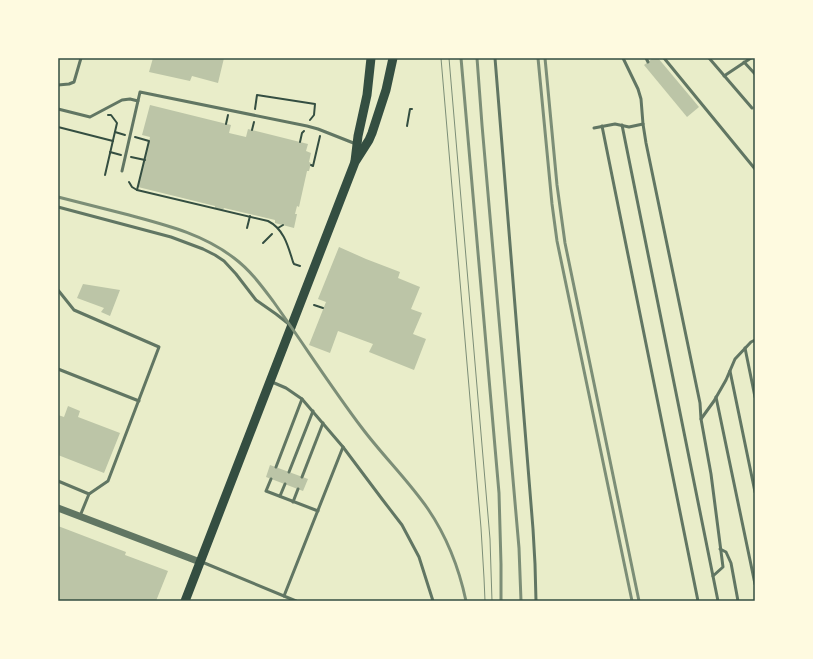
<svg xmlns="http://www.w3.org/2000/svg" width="813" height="659" viewBox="0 0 813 659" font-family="'DM Sans',sans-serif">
  <rect width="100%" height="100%" fill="#e9edc9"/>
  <g fill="#bcc5a7">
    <path d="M153,58h71l-6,25 -26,-7 -2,5 -41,-9z"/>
    <path d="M653,58h5l41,49 -12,10 -43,-52z"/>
    <path d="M150,105l81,20 -2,8 17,4 2,-8 60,15 -2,7 5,2 -2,9 2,1 -2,8h-2l-8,36 -2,-1 -2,8h2l-3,14 -19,-5v-3l-51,-12 -1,2 -8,-2v-2l-77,-19 12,-50 -8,-2z"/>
    <path d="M339,247l27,12 34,13 -2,6 22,9 -9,22 11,4 -9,21 13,5 -12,31 -45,-18 4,-8 -35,-13 -8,22 -21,-8 17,-43 -8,-3z"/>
    <path d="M83,284l37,6 -10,26 -9,-4 3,-4 -27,-10z"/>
    <path d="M68,406l12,5 -2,6 42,16 -16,40 -46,-18v-40l6,2z"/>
    <path d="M270,465l38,14 -5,12 -37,-14z"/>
    <path d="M58,526l68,26 -1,3 43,16 -12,30h-98z"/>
  </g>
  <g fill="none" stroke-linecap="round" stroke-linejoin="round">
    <g stroke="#344e41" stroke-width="2">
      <path d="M255,109l2,-14 58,9 -1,11 -4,5"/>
      <path d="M226,124l2,-9"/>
      <path d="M407,126l3,-17h2"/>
      <path d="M58,127l55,14"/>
      <path d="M252,130l2,-8"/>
      <path d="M115,132l10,3"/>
      <path d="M135,137l14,4 -12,49"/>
      <path d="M300,142l2,-9 2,-2"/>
      <path d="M110,152l11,3"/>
      <path d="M131,157l14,3"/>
      <path d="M311,165l2,1 7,-30"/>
      <path d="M105,175l12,-52 -6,-8h-3"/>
      <path d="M129,182l3,5 5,3 131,31c16,8 20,25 25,41l1,2 6,2"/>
      <path d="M247,228l3,-12"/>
      <path d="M278,228l5,-3"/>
      <path d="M263,243l9,-9"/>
      <path d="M314,305l9,3"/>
    </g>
    <g stroke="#617663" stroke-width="3">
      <path d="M495,58l38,471 2,35 1,37"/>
      <path d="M623,58l15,31 3,10 2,25 3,19 54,260 1,16 10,55 12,93 -10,9"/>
      <path d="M646,58l2,4"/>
      <path d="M664,58l91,111"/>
      <path d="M709,58l43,50"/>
      <path d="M744,62l11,12"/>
      <path d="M724,76l27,-18"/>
      <path d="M58,85l11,-1 5,-2 7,-24"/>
      <path d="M58,109l32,8 32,-17 8,-1 8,2"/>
      <path d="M622,125l96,476"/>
      <path d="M602,126l96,475"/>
      <path d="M594,128l21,-4 14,3 14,-3"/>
      <path d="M122,171l18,-79 167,34 11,3 38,15"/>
      <path d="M58,207l113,30 32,12 12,6 9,6 12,13 20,26 20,14 14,11"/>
      <path d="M58,290l16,20 85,37 -51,134 -19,13"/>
      <path d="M745,348l10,49"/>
      <path d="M58,369l81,32"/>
      <path d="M730,371l25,121"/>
      <path d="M272,382l14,6 16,11 41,48 39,52 20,26 17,32 14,44"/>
      <path d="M716,397l39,187"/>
      <path d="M701,419l13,-18 12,-21 9,-21 16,-17 4,-2"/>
      <path d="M276,467l26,-68"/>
      <path d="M289,472l24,-61"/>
      <path d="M302,477l21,-54"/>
      <path d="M271,479l-5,12 52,20"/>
      <path d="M58,481l31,13 -9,22"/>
      <path d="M280,496l5,-12"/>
      <path d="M293,502l5,-13"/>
      <path d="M720,549l6,3 5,11 7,38"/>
      <path d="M202,562l94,39"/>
      <path d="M284,596l59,-149"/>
    </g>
    <path stroke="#617663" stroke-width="7" d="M58,508l142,54"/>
    <g stroke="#344e41" stroke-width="9">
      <path d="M355,161l3,-25 9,-41 4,-37"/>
      <path d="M185,601l170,-439 14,-22 3,-7 14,-43 7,-32"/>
    </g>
    <g stroke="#7c8e77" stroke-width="1">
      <path d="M441,58l40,470 3,50 1,23"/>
      <path d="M449,58l41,481 2,62"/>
    </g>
    <g stroke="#7c8e77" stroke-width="3">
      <path d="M461,58l38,435 2,71v37"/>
      <path d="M477,58l5,67 37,423 2,53"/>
      <path d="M538,58l14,146 5,37 75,360"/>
      <path d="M545,58l12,127 8,58 74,358"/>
      <path d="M58,197c24,6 48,12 71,18 37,10 74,19 105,43 16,12 27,27 39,43 30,42 58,86 89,127 21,28 46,52 66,81 19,28 31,59 38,92"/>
    </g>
  </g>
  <rect width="813" height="659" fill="none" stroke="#fefae0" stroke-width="118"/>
  <rect x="59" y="59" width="695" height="541" fill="none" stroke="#344e41" stroke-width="1.5"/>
</svg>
